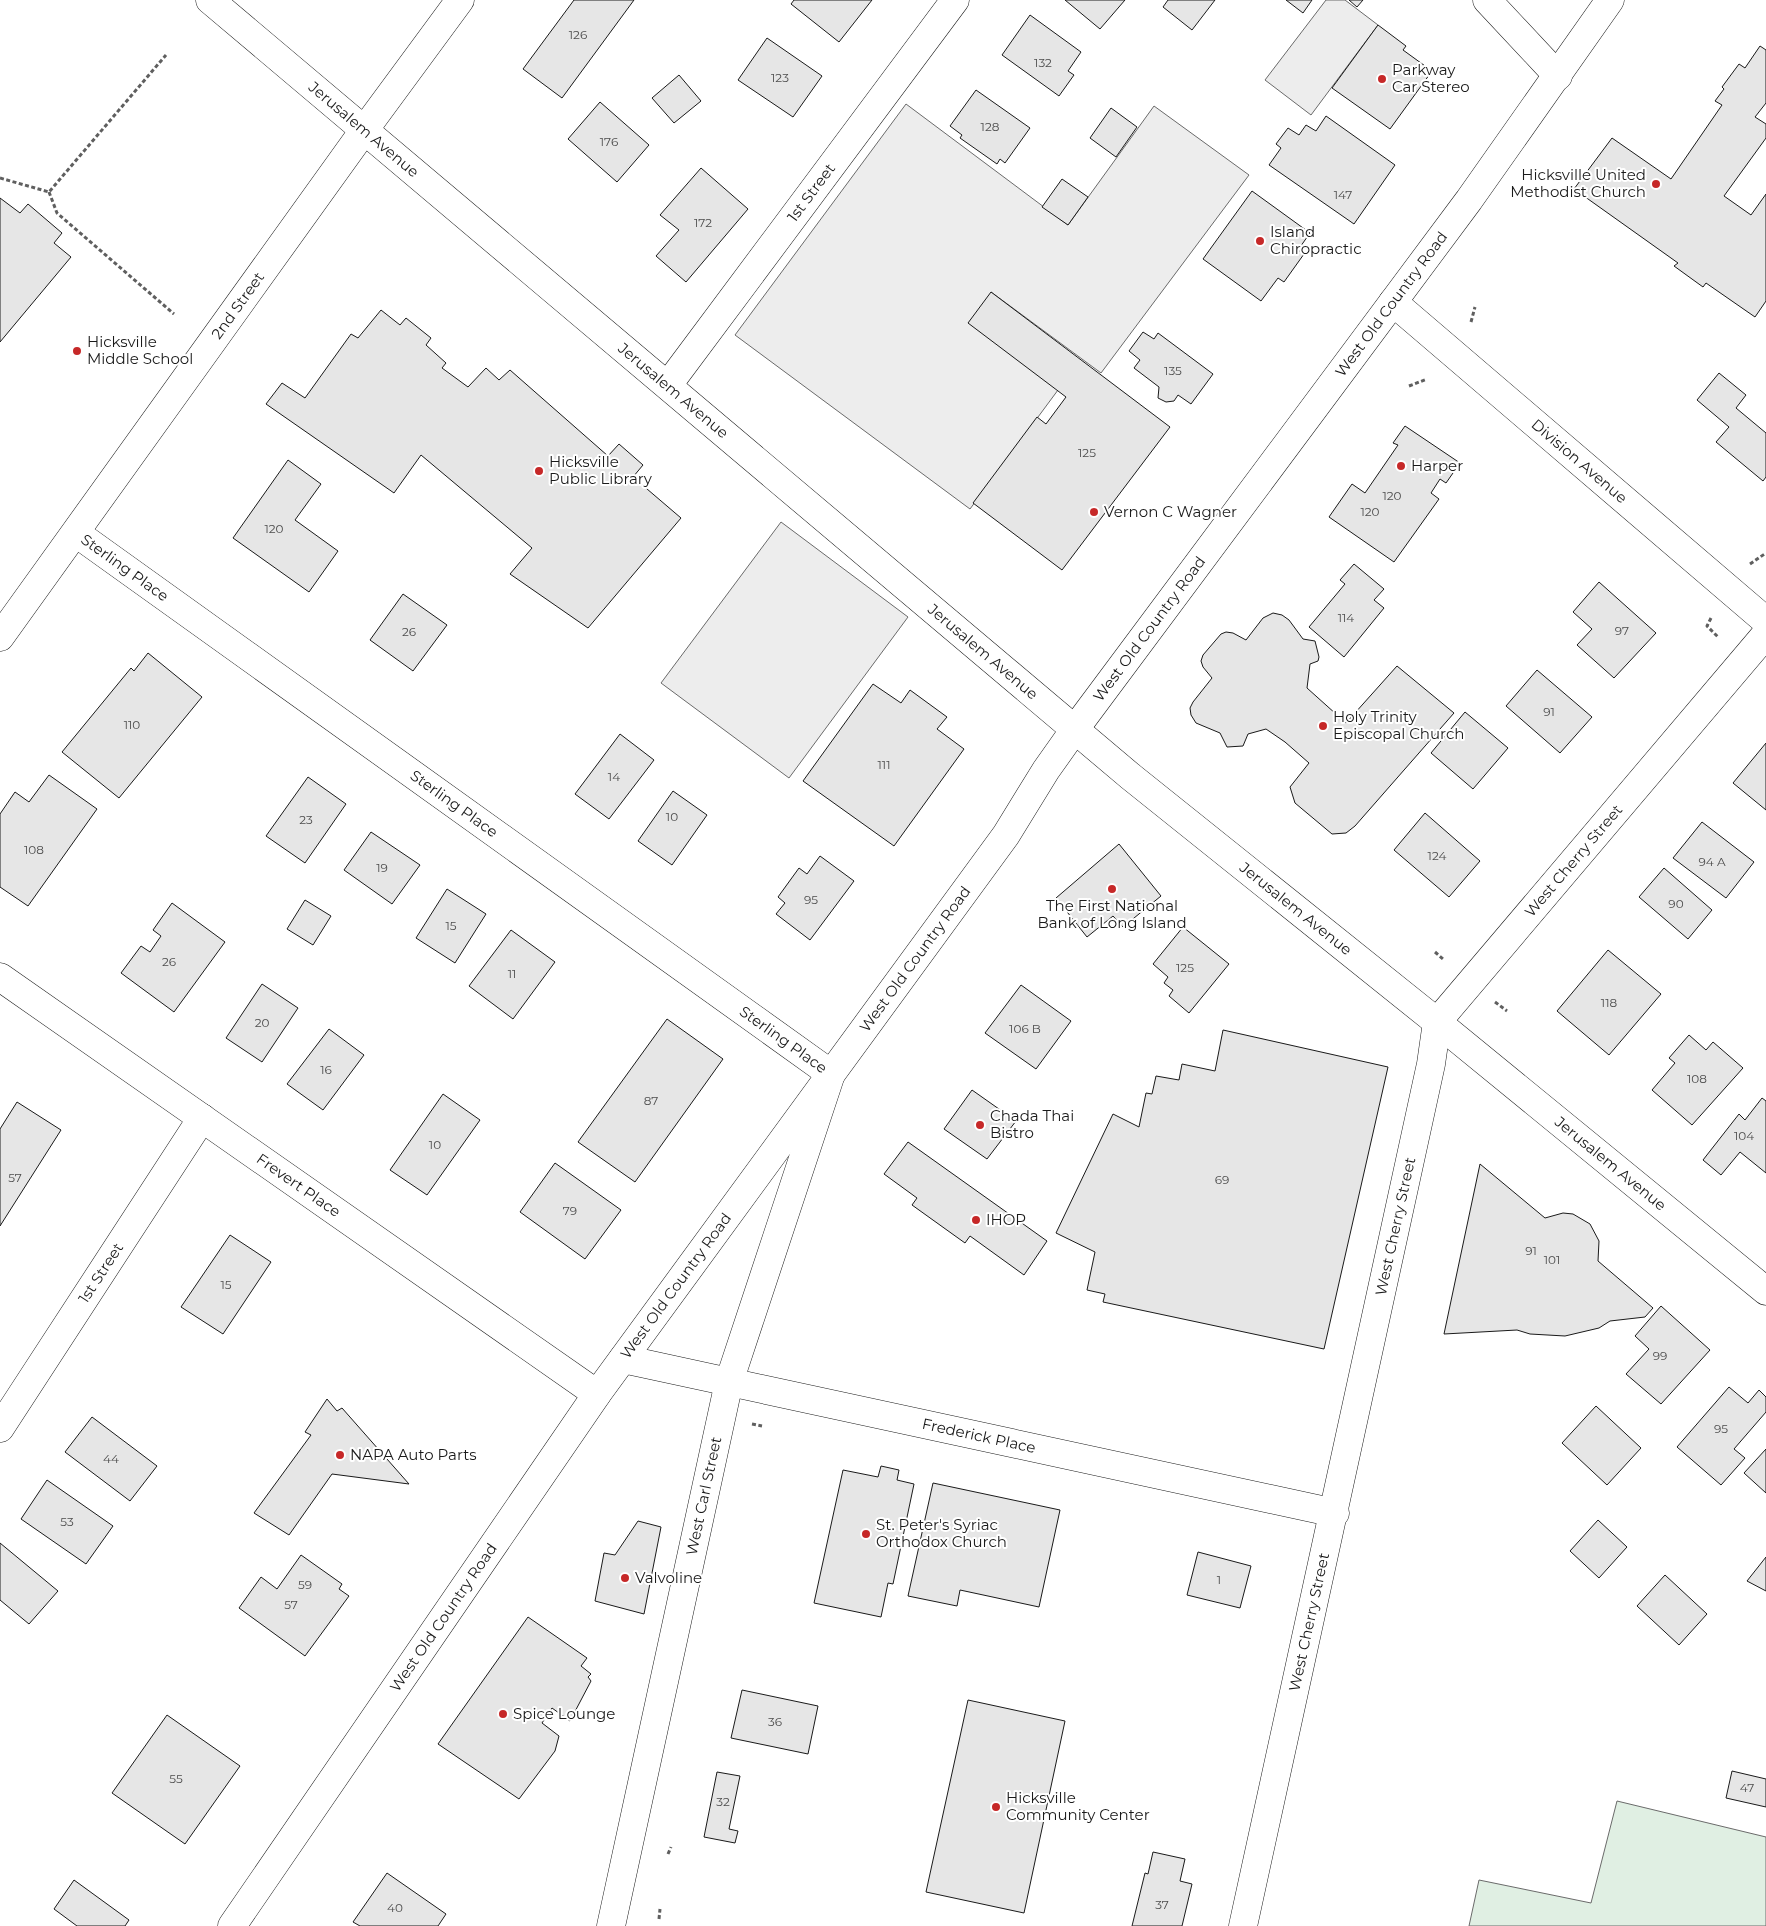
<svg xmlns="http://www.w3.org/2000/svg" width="1766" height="1926" viewBox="0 0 1766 1926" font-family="Montserrat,sans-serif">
  <rect width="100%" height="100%" fill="#fff"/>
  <path fill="#e0efe3" stroke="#6a6a6a" d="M1617,1801l149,36v89h-297l10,-46 112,23z"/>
  <g fill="#ededed" stroke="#6a6a6a">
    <path d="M1326,0h19l33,25 -67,90 -46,-35z"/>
    <path d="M906,104l162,121 86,-119 95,69 -148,198 -110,-81 67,98 -88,119 -235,-174z"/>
    <path d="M781,522l127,95 -119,161 -128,-95z"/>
  </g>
  <g fill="#e6e6e6" stroke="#1a1a1a">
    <path d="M574,0h60l-72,98 -39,-29z"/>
    <path d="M794,0h78l-33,42 -48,-38z"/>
    <path d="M1065,0h60l-25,29z"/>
    <path d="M1168,0h47l-23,30 -29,-23z"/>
    <path d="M1286,0h26l-9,13z"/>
    <path d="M1349,0h14l-6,7z"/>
    <path d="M1030,15l51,37 -13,19 6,4 -15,21 -57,-41z"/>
    <path d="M1378,25l28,21 -3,4 29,21 -42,58 -58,-41z"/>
    <path d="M767,38l55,38 -29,41 -55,-37z"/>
    <path d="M1760,46l6,4v53l-11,14 11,7v14l-42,58 27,19 15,-21v107l-11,16 -49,-34 -3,4 -29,-21 4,-3 -104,-74 38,-51 59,41 51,-74 -7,-4 9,-12 -2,-2 17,-23 6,4z"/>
    <path d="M679,75l22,26 -27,22 -22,-25z"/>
    <path d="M976,90l54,38 -25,35 -5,-4 -3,5 -37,-26 2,-3 -12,-9z"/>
    <path d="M600,102l49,43 -32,37 -49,-43z"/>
    <path d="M1111,108l26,19 -21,30 -26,-19z"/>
    <path d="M1326,116l69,49 -41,59 -85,-59 12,-17 -5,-4 12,-16 11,7 7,-10 10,6z"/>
    <path d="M701,168l47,41 -62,73 -30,-26 23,-26 -19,-15z"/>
    <path d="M1062,179l26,18 -20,28 -26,-18z"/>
    <path d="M1252,191l58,42 -12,17 6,4 -20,28 -6,-4 -17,23 -58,-42z"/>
    <path d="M0,198l20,15 8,-9 34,29 -8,10 17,14 -71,85z"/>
    <path d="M991,292l179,135 -108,143 -89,-67 64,-86 9,7 20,-27 -98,-74z"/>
    <path d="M381,310l19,15 6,-7 25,20 -5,7 20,18 -4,5 26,19 18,-19 13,12 11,-10 98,86 11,-12 24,21 -10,12 48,41 -93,110 -78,-54 22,-26 -111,-93 -27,38 -128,-89 16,-21 23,15 46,-64 7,4z"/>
    <path d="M1143,332l11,7 4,-6 55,41 -22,30 -13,-9 -4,6 -8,1 -8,-4 1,-11 -25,-19 6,-8 -11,-9z"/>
    <path d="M1719,373l27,22 -10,13 30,25v44l-3,4 -47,-39 13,-15 -32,-27z"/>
    <path d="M1405,426l55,37 -14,20 -6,-4 -9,14 8,6 -45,63 -65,-45 23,-33 13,9 33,-48 -5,-2z"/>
    <path d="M288,460l33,24 -26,36 43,31 -29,41 -76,-54z"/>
    <path d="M1354,564l30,25 -10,11 10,8 -40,49 -35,-30 36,-43 -5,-4z"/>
    <path d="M1599,582l57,51 -42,45 -37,-33 15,-16 -19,-17z"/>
    <path d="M403,594l44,31 -34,46 -43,-31z"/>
    <path d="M1273,613l9,2 7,5 14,19 12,2 4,16 -1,4 -8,3 -3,24 39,35 51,-57 57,47 -99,113 -9,7 -14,1 -37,-31 -5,-16 19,-24 -24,-21 -19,-13 -18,5 -5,12 -16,1 -7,-14 -24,-10 -5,-8 -1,-7 3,-6 19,-24 -9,-11 -2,-6 2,-6 18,-21 5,-2 7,1 13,7 17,-22z"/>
    <path d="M148,653l54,44 -83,101 -57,-46 69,-84 3,3z"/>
    <path d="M1537,670l55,47 -32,36 -54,-47z"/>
    <path d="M873,684l28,19 9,-13 37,27 -10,12 27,20 -70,97 -91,-65z"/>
    <path d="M1465,712l43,36 -35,41 -42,-36z"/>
    <path d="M620,734l34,26 -45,59 -34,-25z"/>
    <path d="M1766,743v67l-33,-27z"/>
    <path d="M49,775l48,34 -69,97 -28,-19v-73l15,-22 14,10z"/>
    <path d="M308,777l38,27 -41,59 -39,-27z"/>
    <path d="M673,791l34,24 -35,50 -34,-24z"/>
    <path d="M1425,813l55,48 -31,36 -55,-47z"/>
    <path d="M1702,822l52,40 -28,36 -53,-40z"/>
    <path d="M371,832l49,33 -28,39 -48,-34z"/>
    <path d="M1119,844l42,52 -38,31 -10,-11 -26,21 -31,-39z"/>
    <path d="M820,856l34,25 -44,59 -34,-26 9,-11 -7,-6 21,-29 8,6z"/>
    <path d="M1664,868l48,42 -24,29 -49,-42z"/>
    <path d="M447,889l39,25 -31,49 -39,-25z"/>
    <path d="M305,900l26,16 -18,29 -26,-16z"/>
    <path d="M172,903l53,39 -51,70 -53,-39 20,-27 9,6 11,-16 -8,-6z"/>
    <path d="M1183,927l46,37 -40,49 -20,-17 4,-6 -9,-7 4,-6 -15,-13z"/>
    <path d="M511,930l44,32 -42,57 -44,-33z"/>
    <path d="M1608,950l53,44 -52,61 -52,-44z"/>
    <path d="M262,984l36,24 -36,54 -36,-24z"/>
    <path d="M1021,985l50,36 -35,48 -51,-36z"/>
    <path d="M667,1019l56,40 -88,123 -57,-40z"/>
    <path d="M329,1029l35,26 -41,55 -36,-26z"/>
    <path d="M1223,1030l165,37 -64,282 -221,-47 2,-8 -18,-4 8,-38 -39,-19 57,-119 26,13 7,-34 6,1 4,-18 23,4 3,-16 33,7z"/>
    <path d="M1689,1035l17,15 7,-8 30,26 -51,57 -40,-35 23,-27 -6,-5z"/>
    <path d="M972,1090l44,31 -29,38 -43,-30z"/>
    <path d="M443,1094l37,26 -53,75 -37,-25z"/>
    <path d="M1762,1098l4,3v72l-26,-21 -19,23 -18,-15 36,-46 6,6z"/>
    <path d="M17,1102l44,28 -61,96v-97z"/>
    <path d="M908,1142l139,99 -23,34 -54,-39 -5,7 -53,-38 5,-7 -33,-24z"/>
    <path d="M555,1163l66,47 -36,49 -65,-47z"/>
    <path d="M1480,1164l65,54 18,-5 10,1 17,10 9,17 -1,20 55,47 -8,9 -35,4 -11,7 -34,8 -35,-2 -13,-4 -73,4z"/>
    <path d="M230,1235l41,27 -48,72 -42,-27z"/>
    <path d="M1661,1306l49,44 -49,54 -35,-30 23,-25 -14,-13z"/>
    <path d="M1729,1387l19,16 11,-13 7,7v15l-32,37 11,9 -24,27 -44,-38z"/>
    <path d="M327,1399l10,12 5,-3 67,76 -77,-10 -43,61 -35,-22 57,-78 -6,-3z"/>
    <path d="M1596,1406l45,42 -34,37 -45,-42z"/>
    <path d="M92,1417l65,49 -27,35 -65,-49z"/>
    <path d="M1766,1449v44l-22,-20z"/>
    <path d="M881,1466l18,4 -2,10 17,4 -21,100 -5,-1 -7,34 -67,-14 29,-133 35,7z"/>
    <path d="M47,1480l66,46 -27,38 -65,-45z"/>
    <path d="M933,1483l127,27 -21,97 -79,-17 -3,16 -49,-10z"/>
    <path d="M1598,1520l29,27 -28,31 -29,-27z"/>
    <path d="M638,1521l23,6 -17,87 -49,-13 9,-48 11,2z"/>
    <path d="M0,1543l58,48 -29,33 -29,-24z"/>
    <path d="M1198,1552l53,14 -11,42 -53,-13z"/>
    <path d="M301,1555l41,29 -3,5 10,7 -44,60 -66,-48 22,-31 16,12z"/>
    <path d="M1766,1557v34l-19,-10z"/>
    <path d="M1665,1575l42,39 -28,31 -42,-39z"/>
    <path d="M528,1617l59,41 -6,8 10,8 -3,3 3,4 -21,40 -18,-13 -10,15 17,13 -4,15 -36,48 -81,-55z"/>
    <path d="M742,1690l76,16 -10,48 -77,-16z"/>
    <path d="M968,1700l97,21 -41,192 -98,-21z"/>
    <path d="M167,1715l73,51 -55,78 -73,-51z"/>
    <path d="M1732,1771l34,8v28l-40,-9z"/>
    <path d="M717,1772l23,4 -11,53 9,2 -3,12 -31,-6z"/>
    <path d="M1153,1852l32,7 -5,22 12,3 -10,42h-50l13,-53 3,1z"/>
    <path d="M387,1873l59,41 -8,12h-78l-7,-4z"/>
    <path d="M74,1880l55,40 -4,6h-48l-23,-17z"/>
  </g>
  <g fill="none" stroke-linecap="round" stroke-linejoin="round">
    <g stroke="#1a1a1a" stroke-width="29">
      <g id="street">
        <path d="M1487,0l71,76"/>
        <path id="s1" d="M1393,302l373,319"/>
        <path id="s2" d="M668,385l287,-385"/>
        <path id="s3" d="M76,533l755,541 -102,308 -118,544"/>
        <path id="s4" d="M0,637l365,-508 95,-129"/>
        <path id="s5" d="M0,977l597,417"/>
        <path id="s6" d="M623,1359l712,154"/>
        <path id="s7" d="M0,1428l202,-310"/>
        <path id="s8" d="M1243,1926l188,-862 6,-42 329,-388"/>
      </g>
    </g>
    <g stroke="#1a1a1a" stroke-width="29">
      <g id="secondary">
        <path id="s9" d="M210,0l920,776 307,246 329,269"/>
      </g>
    </g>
    <g stroke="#1a1a1a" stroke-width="29">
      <g id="primary">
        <path id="s10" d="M232,1926l365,-532 409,-559 40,-65 29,-41 394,-529 141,-200"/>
      </g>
    </g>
    <g stroke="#5f5f5f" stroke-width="3" stroke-dasharray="4 2.5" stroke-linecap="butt">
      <path d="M0,178l49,14 117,-137"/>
      <path d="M49,192l8,21 117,101"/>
      <path d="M1471,322l4,-15"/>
      <path d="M1409,386l18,-7"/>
      <path d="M1750,564l16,-11"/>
      <path d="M1711,618l-4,8 12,12"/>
      <path d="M1435,952l8,7"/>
      <path d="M1495,1002l12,9"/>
      <path d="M752,1424l10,2"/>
      <path d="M668,1854l3,-7"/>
      <path d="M659,1919l1,-10"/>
    </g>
    <use href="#street" stroke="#fff" stroke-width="28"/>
    <use href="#secondary" stroke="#fff" stroke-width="28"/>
    <use href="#primary" stroke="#fff" stroke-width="28"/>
  </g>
  <g fill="#c62828" stroke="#fff" stroke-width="2">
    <circle cx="1382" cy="79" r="5"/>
    <circle cx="1656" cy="184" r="5"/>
    <circle cx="1260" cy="241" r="5"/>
    <circle cx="77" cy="351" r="5"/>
    <circle cx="1401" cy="466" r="5"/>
    <circle cx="539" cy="471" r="5"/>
    <circle cx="1094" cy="512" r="5"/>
    <circle cx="1323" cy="726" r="5"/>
    <circle cx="1112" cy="889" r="5"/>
    <circle cx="980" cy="1125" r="5"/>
    <circle cx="976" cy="1220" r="5"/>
    <circle cx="340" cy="1455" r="5"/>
    <circle cx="866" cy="1534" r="5"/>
    <circle cx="625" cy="1578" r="5"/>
    <circle cx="503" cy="1714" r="5"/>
    <circle cx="996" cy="1807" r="5"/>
  </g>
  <g text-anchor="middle" stroke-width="4" stroke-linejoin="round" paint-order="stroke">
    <g font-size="12" fill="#4d4d4d">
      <text x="578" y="39">126</text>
      <text x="1043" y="67">132</text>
      <text x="780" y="82">123</text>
      <text x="990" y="131">128</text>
      <text x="609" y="146">176</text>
      <text x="1343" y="199">147</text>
      <text x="703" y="227">172</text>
      <text x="1173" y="375">135</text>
      <text x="1087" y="457">125</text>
      <text x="1392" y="500">120</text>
      <text x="1370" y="516">120</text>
      <text x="274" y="533">120</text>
      <text x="1346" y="622">114</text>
      <text x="1622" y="635">97</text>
      <text x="409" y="636">26</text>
      <text x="1549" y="716">91</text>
      <text x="132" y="729">110</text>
      <text x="884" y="769">111</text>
      <text x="614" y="781">14</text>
      <text x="672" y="821">10</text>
      <text x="306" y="824">23</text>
      <text x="34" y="854">108</text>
      <text x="1437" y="860">124</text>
      <text x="1712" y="866">94 A</text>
      <text x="382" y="872">19</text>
      <text x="811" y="904">95</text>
      <text x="1676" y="908">90</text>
      <text x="451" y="930">15</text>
      <text x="169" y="966">26</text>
      <text x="1185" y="972">125</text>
      <text x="512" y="978">11</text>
      <text x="1609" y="1007">118</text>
      <text x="262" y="1027">20</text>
      <text x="1025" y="1033">106 B</text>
      <text x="326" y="1074">16</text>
      <text x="1697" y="1083">108</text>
      <text x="651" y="1105">87</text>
      <text x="1744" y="1140">104</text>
      <text x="435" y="1149">10</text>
      <text x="15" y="1182">57</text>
      <text x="1222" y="1184">69</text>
      <text x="570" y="1215">79</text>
      <text x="1531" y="1255">91</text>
      <text x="1552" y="1264">101</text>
      <text x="226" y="1289">15</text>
      <text x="1660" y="1360">99</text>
      <text x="1721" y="1433">95</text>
      <text x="111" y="1463">44</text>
      <text x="67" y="1526">53</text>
      <text x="1219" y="1584">1</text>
      <text x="305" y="1589">59</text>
      <text x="291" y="1609">57</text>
      <text x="775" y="1726">36</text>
      <text x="176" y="1783">55</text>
      <text x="1747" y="1792">47</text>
      <text x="723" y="1806">32</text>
      <text x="1162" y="1909">37</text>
      <text x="395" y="1912">40</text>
    </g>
    <g font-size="15" fill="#1a1a1a" stroke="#fff" text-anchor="start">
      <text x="1392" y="75">Parkway<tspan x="1392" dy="17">Car Stereo</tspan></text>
      <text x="1646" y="180" text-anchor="end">Hicksville United<tspan x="1646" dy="17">Methodist Church</tspan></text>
      <text x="1270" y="237">Island<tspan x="1270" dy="17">Chiropractic</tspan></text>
      <text x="87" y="347">Hicksville<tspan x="87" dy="17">Middle School</tspan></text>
      <text x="549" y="467">Hicksville<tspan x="549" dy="17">Public Library</tspan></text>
      <text x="1411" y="471">Harper</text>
      <text x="1104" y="517">Vernon C Wagner</text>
      <text x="1333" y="722">Holy Trinity<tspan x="1333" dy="17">Episcopal Church</tspan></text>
      <text x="1112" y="911" text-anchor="middle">The First National<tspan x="1112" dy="17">Bank of Long Island</tspan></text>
      <text x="990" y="1121">Chada Thai<tspan x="990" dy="17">Bistro</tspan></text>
      <text x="986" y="1225">IHOP</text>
      <text x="350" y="1460">NAPA Auto Parts</text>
      <text x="876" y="1530">St. Peter's Syriac<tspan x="876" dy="17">Orthodox Church</tspan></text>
      <text x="635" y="1583">Valvoline</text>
      <text x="513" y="1719">Spice Lounge</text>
      <text x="1006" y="1803">Hicksville<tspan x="1006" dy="17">Community Center</tspan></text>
    </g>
    <g font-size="15" fill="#1a1a1a" stroke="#fff">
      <text dy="5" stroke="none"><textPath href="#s9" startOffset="201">Jerusalem Avenue</textPath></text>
      <text dy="5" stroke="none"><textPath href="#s2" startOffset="240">1st Street</textPath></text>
      <text dy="5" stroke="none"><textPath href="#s10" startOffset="1994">West Old Country Road</textPath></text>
      <text dy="5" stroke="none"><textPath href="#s4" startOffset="408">2nd Street</textPath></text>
      <text dy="5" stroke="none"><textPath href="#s9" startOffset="606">Jerusalem Avenue</textPath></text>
      <text dy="5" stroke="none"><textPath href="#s1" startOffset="245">Division Avenue</textPath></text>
      <text dy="5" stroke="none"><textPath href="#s3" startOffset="60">Sterling Place</textPath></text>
      <text dy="5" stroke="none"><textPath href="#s10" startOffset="1589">West Old Country Road</textPath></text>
      <text dy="5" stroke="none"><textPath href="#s9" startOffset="1011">Jerusalem Avenue</textPath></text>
      <text dy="5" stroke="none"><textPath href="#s3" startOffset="465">Sterling Place</textPath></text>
      <text dy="5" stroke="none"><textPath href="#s8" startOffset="1136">West Cherry Street</textPath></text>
      <text dy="5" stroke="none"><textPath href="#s9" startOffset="1416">Jerusalem Avenue</textPath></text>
      <text dy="5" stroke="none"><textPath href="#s10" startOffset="1184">West Old Country Road</textPath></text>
      <text dy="5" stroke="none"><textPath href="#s3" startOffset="870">Sterling Place</textPath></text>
      <text dy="5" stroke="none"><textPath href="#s9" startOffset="1821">Jerusalem Avenue</textPath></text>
      <text dy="5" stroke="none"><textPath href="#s5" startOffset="364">Frevert Place</textPath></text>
      <text dy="5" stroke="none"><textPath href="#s8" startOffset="716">West Cherry Street</textPath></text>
      <text dy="5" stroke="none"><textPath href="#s7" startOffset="185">1st Street</textPath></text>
      <text dy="5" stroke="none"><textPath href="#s10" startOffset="779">West Old Country Road</textPath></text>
      <text dy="5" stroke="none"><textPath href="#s6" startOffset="364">Frederick Place</textPath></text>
      <text transform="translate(704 1496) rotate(-78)" y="5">West Carl Street</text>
      <text dy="5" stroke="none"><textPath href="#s10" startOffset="374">West Old Country Road</textPath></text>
      <text dy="5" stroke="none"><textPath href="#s8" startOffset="311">West Cherry Street</textPath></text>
    </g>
  </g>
</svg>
